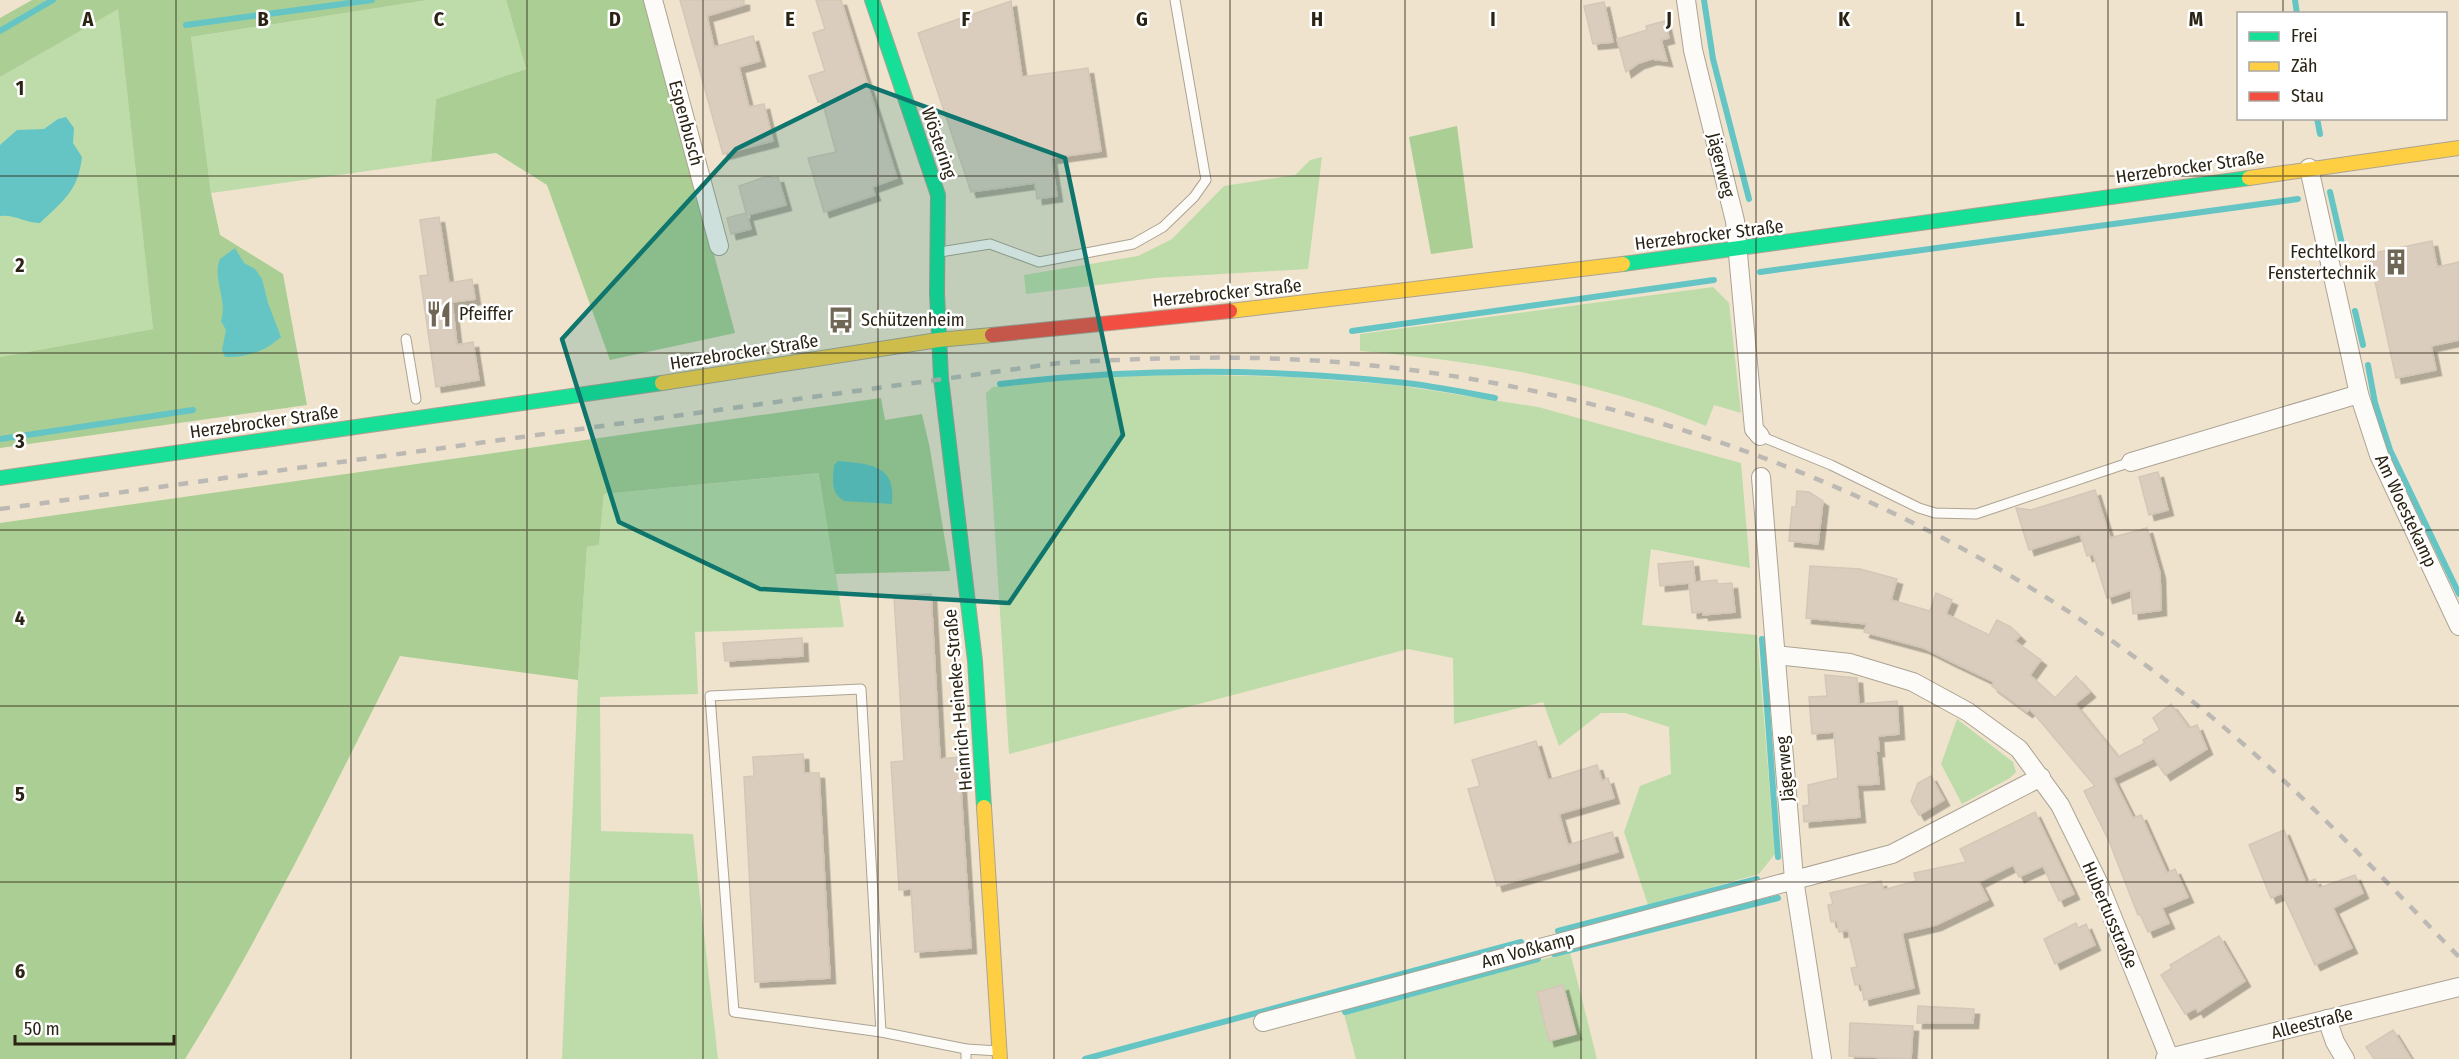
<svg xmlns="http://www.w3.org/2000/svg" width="2459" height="1059" viewBox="0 0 2459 1059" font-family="'Fira Sans Condensed',sans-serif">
  <defs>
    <filter id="shadow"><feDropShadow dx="5.5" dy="5.5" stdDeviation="0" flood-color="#0004"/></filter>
  </defs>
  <rect width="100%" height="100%" fill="#efe3cd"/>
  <g fill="#bedca9">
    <path d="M428,0h78l20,69 -90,30 -5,63 -220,31 -20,-156z"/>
    <path d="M118,8l35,321 -153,28v-280z"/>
    <path d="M1322,157l-14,112 -154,9 -128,16 -2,-19 114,-19 34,-17 52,-53 71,-11 15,-15z"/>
    <path d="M1713,287l16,16 12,110 -27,-8 -8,21c-110,-46 -228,-65 -346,-75v-17z"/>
    <path d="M1170,374l122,3 105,8 141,22 203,56 9,105 -99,-19 -9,76 115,10 18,219 -16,20 -111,31 -24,-73 16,-46 31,-12 -2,-47 -44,-14h-24l-42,33 -16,-44 -89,22 -1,-66 -45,-9 -399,105 -23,-361 7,-6 69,-8z"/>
    <path d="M820,473l24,154 -149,5 3,62 -98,3 1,134 92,3 25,225h-156l16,-379 9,-133 12,-2 5,-51z"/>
    <path d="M1957,719l56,43 3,10 -6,6 -48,26 -21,-40z"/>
    <path d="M1570,952l27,107h-241l-12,-45z"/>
  </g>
  <g fill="#aace94">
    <path d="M32,0h396l-237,37 20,156 9,42 63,39 24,131 -307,43v-91l153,-28 -35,-320 -118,68v-59z"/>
    <path d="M506,0h140l89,333 -125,27 -63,-175 -51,-32 -65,9 5,-63 90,-30z"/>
    <path d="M1457,126l16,122 -42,6 -22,-117z"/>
    <path d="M881,398l4,22 37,-6 8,35 20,122 -115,3 -16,-101 -215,21 -5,51 -12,2 -9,133 -178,-24c-69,136 -134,273 -215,403h-185v-536z"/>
  </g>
  <g fill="#65c5c4">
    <path d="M66,117l8,11 -1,15 9,14c-4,34 -18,43 -42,66 -14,0 -26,-9 -40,-7v-71l17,-15 27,-1 14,-10z"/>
    <path d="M235,248l9,15 11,6 7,10 6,24 13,34c-15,14 -35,21 -56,20l-3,-7 4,-20 -5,-9c7,-20 -9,-43 -1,-62z"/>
    <path d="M838,461c31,3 59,3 54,43l-48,-3c-14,-9 -11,-21 -10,-36z"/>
  </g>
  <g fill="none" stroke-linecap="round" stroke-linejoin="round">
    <g stroke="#65c5c4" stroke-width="6">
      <path d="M1704,0l9,59 36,140"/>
      <path d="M2295,0l2,14"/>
      <path d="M186,25l186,-25"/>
      <path d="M0,31l53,-31"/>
      <path d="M2317,118l3,16"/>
      <path d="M2330,192l15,65"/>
      <path d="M1760,272l538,-73"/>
      <path d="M2355,311l8,34"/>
      <path d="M1352,331l362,-51"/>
      <path d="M2368,365l7,38 15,47 69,144"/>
      <path d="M1000,384c131,-16 265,-16 396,-2 33,3 67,10 99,16"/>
      <path d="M0,439l193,-29"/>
      <path d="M1762,639l16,218"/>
      <path d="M1558,931l199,-52"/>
      <path d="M1554,954l224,-56"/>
      <path d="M1345,1012l193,-53"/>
      <path d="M1085,1059l436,-117"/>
    </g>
  </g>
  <g fill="#dacdbe" stroke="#d4c7b7" stroke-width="1.5" filter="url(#shadow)">
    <path d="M680,0h64v5l-37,11 7,31 39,-11 7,25 -21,6 10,40 15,-3 9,37 -50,13z"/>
    <path d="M816,0h25l56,178 -25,9 3,8 -51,17 -16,-54 28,-6 -14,-51 -4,1 -9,-26 16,-5 -12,-38 12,-4z"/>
    <path d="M1011,1l11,76 66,-9 13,83 -50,7 6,38 -20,3 -2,-16 -64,9 -53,-159z"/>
    <path d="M1604,2l9,40 -20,2 -9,-38z"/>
    <path d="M1665,21l4,17 -8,2 6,21 -15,-2 -13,4 -13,9 -9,-33 30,-9 -1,-4z"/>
    <path d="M768,176l4,2 6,-1 8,28 -39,10 4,14 -20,5 -4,-16 19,-5 -7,-27z"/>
    <path d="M439,217l10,66 23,-4 3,20 -23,3 5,43 16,-3 6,38 -43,7 -16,-111 8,-1 -8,-55z"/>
    <path d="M2432,241l5,26 22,-5v78l-28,6 5,24 -40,8 -27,-124z"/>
    <path d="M2158,472l10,38 -19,5 -10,-38z"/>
    <path d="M2095,490l15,48 37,-10 13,45 1,37 -28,4 -2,-24 -24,8 -14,-44 -6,2 -7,-22 -51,16 -13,-42 15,2z"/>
    <path d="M1797,491l12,1 14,9 -5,43 -29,-3 3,-34h4z"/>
    <path d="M1693,561l2,21 22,-2v4l15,-1 3,29 -32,3v-3l-11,1 -3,-30 -29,3 -2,-22z"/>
    <path d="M1810,566l50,3 37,10 -6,21 39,11 6,-18 16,7 -6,14 43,21 8,-15 14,7 9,9 -5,5 26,19 -11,15 25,23 21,-22 14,16 -15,12 43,53 27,-14 -2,-3 17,-10 -7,-12 18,-14 18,24 8,-3 10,24 -42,26 -11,-17 -41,20 20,40 8,-3 26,58 8,-4 13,28 -26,11 7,15 -21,9 -8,-18 -2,1 -29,-74 -25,-50 11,-5 -65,-77 -3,3 -35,-26 2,-4 -44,-21 -26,-13 -60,-16 3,-8 -61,-6z"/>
    <path d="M931,594l9,165 19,-2 12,191 -56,4 -4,-63 -12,1 -8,-128 13,-1 -10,-165z"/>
    <path d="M802,638l1,18 -78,5 -2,-18z"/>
    <path d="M1825,675l32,3 2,26 38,-3 2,33 -21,2 1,15h-3l3,33 -22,1 3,32 -56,5 -1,-16 6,-1 -1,-20 30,-7 -4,-46 -22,2 -3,-37 18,-1z"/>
    <path d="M1536,741l12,39 49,-15 5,16 6,-3 6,20 -55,16 9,31 44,-13 6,20 -121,34 -29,-97 12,-3 -8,-26z"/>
    <path d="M803,754l1,19h15l11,205 -75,4 -11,-205 10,-1 -1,-19z"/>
    <path d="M1931,776l13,24 -25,15 -8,-14 7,-18z"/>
    <path d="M2035,812l39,82 -15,7 -16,-35 -24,11 -6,-12 -34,17 9,18 -52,25 -34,8 12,55 -50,12 -3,-16 -6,1 -4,-17 6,-1 -9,-37 -9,2 -2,-11 -6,1 -3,-17 5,-1 -3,-11 51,-12 2,9 33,-9 -2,-8 52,-11 -6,-13z"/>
    <path d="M2284,830l22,53 9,-4 4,9 36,-13 8,18 -30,15 19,40 -37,17 -33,-72 -11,5 -22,-53z"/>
    <path d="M2076,923l2,5 8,-4 9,21 -40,19 -11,-25z"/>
    <path d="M2219,936l26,45 -47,31 -2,-4 -11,6 -24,-39 11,-7 -2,-3z"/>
    <path d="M1563,985l13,49 -27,7 -12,-49z"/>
    <path d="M1918,1006l56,3 -1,14h-56z"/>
    <path d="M1850,1023l63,3 -2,33 -62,-3z"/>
    <path d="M2393,1030l18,29h-37l-8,-12z"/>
  </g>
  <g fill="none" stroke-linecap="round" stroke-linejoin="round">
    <g stroke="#aca393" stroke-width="11">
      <g id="lane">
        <path d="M940,252l50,-8 49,18 94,-18 30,-17 31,-30 12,-17 -31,-180"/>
        <path d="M406,339l10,60"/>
        <path d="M1760,436l71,29 88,43 16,5 41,1 155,-52"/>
        <path d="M881,1032l-147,-20 -24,-316 151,-7 20,343 85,17"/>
        <path d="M966,1059v-10l33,2"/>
      </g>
    </g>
    <g stroke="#aca393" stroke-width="20">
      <g id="street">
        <path d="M653,0l66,246"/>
        <path d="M1686,0l7,50 42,171 19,208 6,7"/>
        <path d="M2309,168l50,226 20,61 80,171"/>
        <path d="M2131,462l228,-68"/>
        <path d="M1761,477l33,402 28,180"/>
        <path d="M1776,655l74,8 63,19 55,30 51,37 41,56 39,79 70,173"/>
        <path d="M2327,1019l8,23 10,17"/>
        <path d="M1263,1022l629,-168 149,-77"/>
        <path d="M2165,1059l294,-72"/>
      </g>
    </g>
    <g stroke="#aca393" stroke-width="16">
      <g id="fast">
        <path d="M872,0l66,195 -1,98 4,85 34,283 9,146"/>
        <path d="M1623,264l626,-86"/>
        <path d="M0,478l662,-95"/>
      </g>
    </g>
    <g stroke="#aca393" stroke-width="16">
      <g id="slow">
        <path d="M2249,178l210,-30"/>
        <path d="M1230,311l393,-47"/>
        <path d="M662,383l276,-43 54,-5"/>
        <path d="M984,807l16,252"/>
      </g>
    </g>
    <g stroke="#aca393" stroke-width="16">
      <path id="jam" d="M992,335l238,-24"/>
    </g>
    <use href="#lane" stroke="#fdfbf8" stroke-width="9"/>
    <use href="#street" stroke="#fdfbf8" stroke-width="18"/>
    <use href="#fast" stroke="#16e098" stroke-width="14"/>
    <use href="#slow" stroke="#ffcf43" stroke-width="14"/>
    <use href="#jam" stroke="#f24e42" stroke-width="14"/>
    <path stroke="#bcb9b4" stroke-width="4.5" stroke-dasharray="10 10" stroke-linecap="butt" d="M0,509l1059,-146c103,-6 206,-9 309,2 305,31 603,153 840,349 90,74 170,159 251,243"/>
  </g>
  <path fill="#0f766e" fill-opacity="0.2" stroke="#0f766e" stroke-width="4.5" stroke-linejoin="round" d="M866,85l199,73 58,277 -114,168 -249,-14 -141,-67 -57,-183 174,-190z"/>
  <path fill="none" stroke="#2b2314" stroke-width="1.5" stroke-opacity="0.55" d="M176,0v1059M351,0v1059M527,0v1059M703,0v1059M878,0v1059M1054,0v1059M1230,0v1059M1405,0v1059M1581,0v1059M1756,0v1059M1932,0v1059M2108,0v1059M2283,0v14M2283,118v941M0,176h2459M0,353h2459M0,530h2459M0,706h2459M0,882h2459"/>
  <defs>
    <g id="building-bare" transform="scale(2.07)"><path d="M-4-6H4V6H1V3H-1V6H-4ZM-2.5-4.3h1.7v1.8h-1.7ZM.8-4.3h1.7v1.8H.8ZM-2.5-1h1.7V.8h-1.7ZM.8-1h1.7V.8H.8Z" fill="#706655" stroke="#fff" stroke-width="2.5" paint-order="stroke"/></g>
    <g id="restaurant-bare" transform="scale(2.07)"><path d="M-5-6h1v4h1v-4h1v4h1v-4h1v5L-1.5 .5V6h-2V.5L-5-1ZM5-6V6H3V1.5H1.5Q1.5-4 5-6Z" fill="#706655" stroke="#fff" stroke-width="2.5" paint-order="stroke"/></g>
    <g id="bus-bare" transform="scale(2.07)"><path d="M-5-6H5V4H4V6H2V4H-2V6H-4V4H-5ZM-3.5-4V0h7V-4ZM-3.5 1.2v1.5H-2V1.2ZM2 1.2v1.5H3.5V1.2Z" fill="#706655" stroke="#fff" stroke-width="2.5" paint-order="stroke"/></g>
  </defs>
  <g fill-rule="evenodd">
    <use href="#building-bare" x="2396" y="262"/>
    <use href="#restaurant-bare" x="439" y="314"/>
    <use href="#bus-bare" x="841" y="320"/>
  </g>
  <g text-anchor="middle" stroke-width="5" stroke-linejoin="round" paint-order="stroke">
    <g font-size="18" fill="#2b2314" stroke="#fff">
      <text transform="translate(686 123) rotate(75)" y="6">Espenbusch</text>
      <text transform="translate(939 143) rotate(71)" y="6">Wöstering</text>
      <text transform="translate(1721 165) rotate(76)" y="6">Jägerweg</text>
      <text transform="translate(2190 167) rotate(-8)" y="6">Herzebrocker Straße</text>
      <text transform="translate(1709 235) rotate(-7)" y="6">Herzebrocker Straße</text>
      <text transform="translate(1227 293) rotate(-6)" y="6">Herzebrocker Straße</text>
      <text transform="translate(744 352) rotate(-9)" y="6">Herzebrocker Straße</text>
      <text transform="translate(264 422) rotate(-8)" y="6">Herzebrocker Straße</text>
      <text transform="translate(2406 511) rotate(65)" y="6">Am Woestekamp</text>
      <text transform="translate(958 700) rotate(-95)" y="6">Heinrich-Heineke-Straße</text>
      <text transform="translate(1785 769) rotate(-95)" y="6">Jägerweg</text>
      <text transform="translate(2110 915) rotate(67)" y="6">Hubertusstraße</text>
      <text transform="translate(1528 950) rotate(-15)" y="6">Am Voßkamp</text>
      <text transform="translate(2312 1023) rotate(-14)" y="6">Alleestraße</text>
    </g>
    <g font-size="18" fill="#2b2314" stroke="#fff" text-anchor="start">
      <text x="2376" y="258" text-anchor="end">Fechtelkord<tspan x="2376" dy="21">Fenstertechnik</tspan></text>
      <text x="459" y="320">Pfeiffer</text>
      <text x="861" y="326">Schützenheim</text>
    </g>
  </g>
  <g font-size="20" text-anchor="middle" font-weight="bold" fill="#2b2314" stroke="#fff" stroke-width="5" stroke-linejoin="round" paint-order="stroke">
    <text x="88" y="26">A</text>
    <text x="263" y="26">B</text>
    <text x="439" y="26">C</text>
    <text x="615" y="26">D</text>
    <text x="790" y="26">E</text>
    <text x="966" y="26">F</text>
    <text x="1142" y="26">G</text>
    <text x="1317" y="26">H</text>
    <text x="1493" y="26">I</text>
    <text x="1669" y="26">J</text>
    <text x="1844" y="26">K</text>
    <text x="2020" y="26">L</text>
    <text x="2196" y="26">M</text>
    <text x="20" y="95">1</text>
    <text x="20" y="272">2</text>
    <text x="20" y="448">3</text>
    <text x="20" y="625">4</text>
    <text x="20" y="801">5</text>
    <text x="20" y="978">6</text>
  </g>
  <rect x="2237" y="12" width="210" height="108" fill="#ffffff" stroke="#aaa7a1" stroke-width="1.5"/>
  <rect x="2249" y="32" width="30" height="9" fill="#16e098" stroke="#aaa7a1" stroke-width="1.5"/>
  <text x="2291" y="42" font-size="18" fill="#2b2314">Frei</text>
  <rect x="2249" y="62" width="30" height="9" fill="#ffcf43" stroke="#aaa7a1" stroke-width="1.5"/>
  <text x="2291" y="72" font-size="18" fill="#2b2314">Zäh</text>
  <rect x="2249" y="92" width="30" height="9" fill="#f24e42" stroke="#aaa7a1" stroke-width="1.5"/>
  <text x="2291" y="102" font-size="18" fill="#2b2314">Stau</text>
  <path d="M15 1035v9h159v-9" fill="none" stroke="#2b2314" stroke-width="3"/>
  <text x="24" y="1035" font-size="18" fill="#2b2314" stroke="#ffffff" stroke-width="4.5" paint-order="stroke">50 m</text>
</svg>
